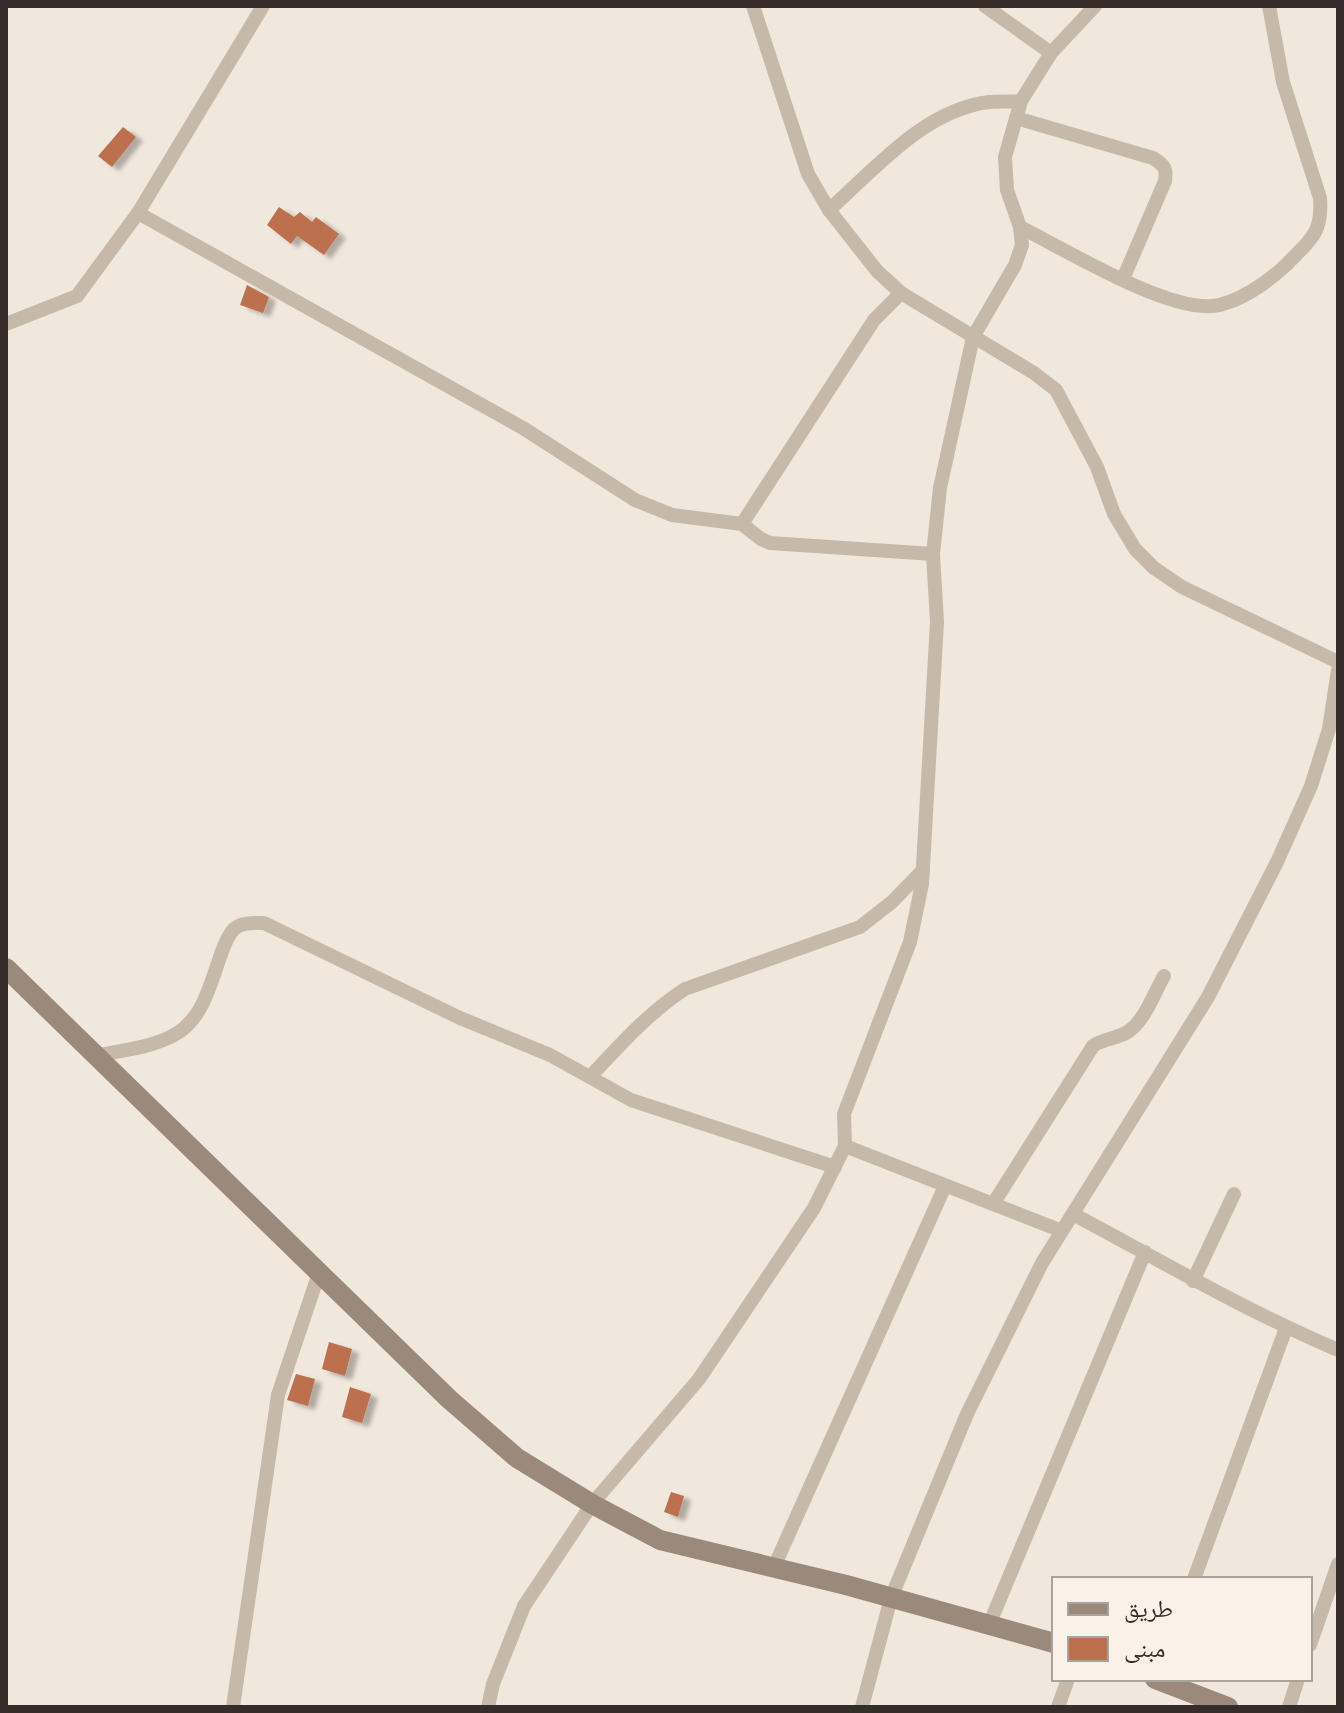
<svg xmlns="http://www.w3.org/2000/svg" width="1344" height="1713" viewBox="0 0 1344 1713" font-family="Arial,'Noto Naskh Arabic',sans-serif">
  <defs>
    <filter id="shadow"><feDropShadow dx="7" dy="4" stdDeviation="2" flood-color="#0004"/></filter>
  </defs>
  <rect width="100%" height="100%" fill="#f0e8dd"/>
  <g fill="#bc704e" filter="url(#shadow)">
    <path d="M123,127l13,10 -24,30 -14,-11z"/>
    <path d="M279,207l15,10 6,-5 12,10 4,-5 23,17 -15,21 -27,-19 -6,8 -24,-19z"/>
    <path d="M247,285l22,12 -6,16 -23,-8z"/>
    <path d="M329,1342l23,7 -7,27 -23,-7z"/>
    <path d="M296,1374l19,5 -7,27 -21,-6z"/>
    <path d="M350,1387l21,7 -9,29 -20,-6z"/>
    <path d="M671,1492l13,4 -6,21 -14,-5z"/>
  </g>
  <g fill="none" stroke-linecap="round" stroke-linejoin="round">
    <g stroke="#c7b9a9" stroke-width="14">
      <path d="M753,6l55,168 21,36 48,61 24,22"/>
      <path d="M985,6l66,47"/>
      <path d="M1016,118l137,40c11,7 14,10 12,23l-42,98"/>
      <path d="M829,210c46,-41 95,-100 160,-108 11,-1 21,0 32,-1"/>
      <path d="M138,213l385,215 112,72 37,15 70,9 132,-204 27,-27 133,80 22,17 41,77 17,47 21,35 19,19 28,19 156,75"/>
      <path d="M1020,227c46,23 144,83 192,79 25,-2 56,-24 74,-41 23,-24 37,-31 34,-67l-37,-116 -14,-76"/>
      <path d="M6,324l71,-28 61,-83 125,-207"/>
      <path d="M742,524l19,15 9,4 163,11"/>
      <path d="M96,1056c26,-6 61,-9 83,-24 24,-16 32,-49 41,-75 3,-9 7,-21 14,-28 8,-7 20,-6 30,-6l196,95 90,37 81,45 204,67"/>
      <path d="M590,1077c30,-32 58,-64 95,-88l175,-62 32,-25 31,-32"/>
      <path d="M845,1146l217,85"/>
      <path d="M993,1204l100,-158c11,-8 25,-7 36,-15 16,-11 25,-38 35,-55"/>
      <path d="M1073,1214c88,47 173,97 265,136"/>
      <path d="M1193,1281l41,-87"/>
      <path d="M774,1567l171,-381"/>
      <path d="M1194,1579l92,-251"/>
      <path d="M989,1625l156,-373"/>
      <path d="M1310,1645l28,-81"/>
      <path d="M233,1707l45,-312 41,-122"/>
      <path d="M488,1707l5,-23 31,-78 68,-102 107,-125 115,-171 31,-62 -1,-32 66,-172 12,-58 15,-262 -4,-68 7,-66 33,-151 42,-72 7,-20 -2,-18 -13,-37 -2,-33 16,-56 30,-48 44,-47"/>
      <path d="M862,1707l29,-109 76,-184 75,-151 166,-266 69,-135 34,-76 18,-57 9,-59"/>
      <path d="M1058,1707l10,-28"/>
      <path d="M1289,1707l9,-28"/>
    </g>
    <g stroke="#9b897b" stroke-width="20">
      <path d="M6,968l443,431 68,59 75,46 68,36 186,45 208,58"/>
      <path d="M1155,1679l73,28"/>
    </g>
  </g>
  <rect width="1344" height="1713" fill="none" stroke="#352d29" stroke-width="16"/>
  <rect x="1052" y="1577" width="260" height="104" fill="#f8f2e9" stroke="#aaa39c" stroke-width="2"/>
  <rect x="1068" y="1603" width="40" height="12" fill="#9b897b" stroke="#aaa39c" stroke-width="2"/>
  <text x="1124" y="1617" font-size="24" fill="#352d29">طريق</text>
  <rect x="1068" y="1637" width="40" height="24" fill="#bc704e" stroke="#aaa39c" stroke-width="2"/>
  <text x="1124" y="1657" font-size="24" fill="#352d29">مبنى</text>
</svg>
